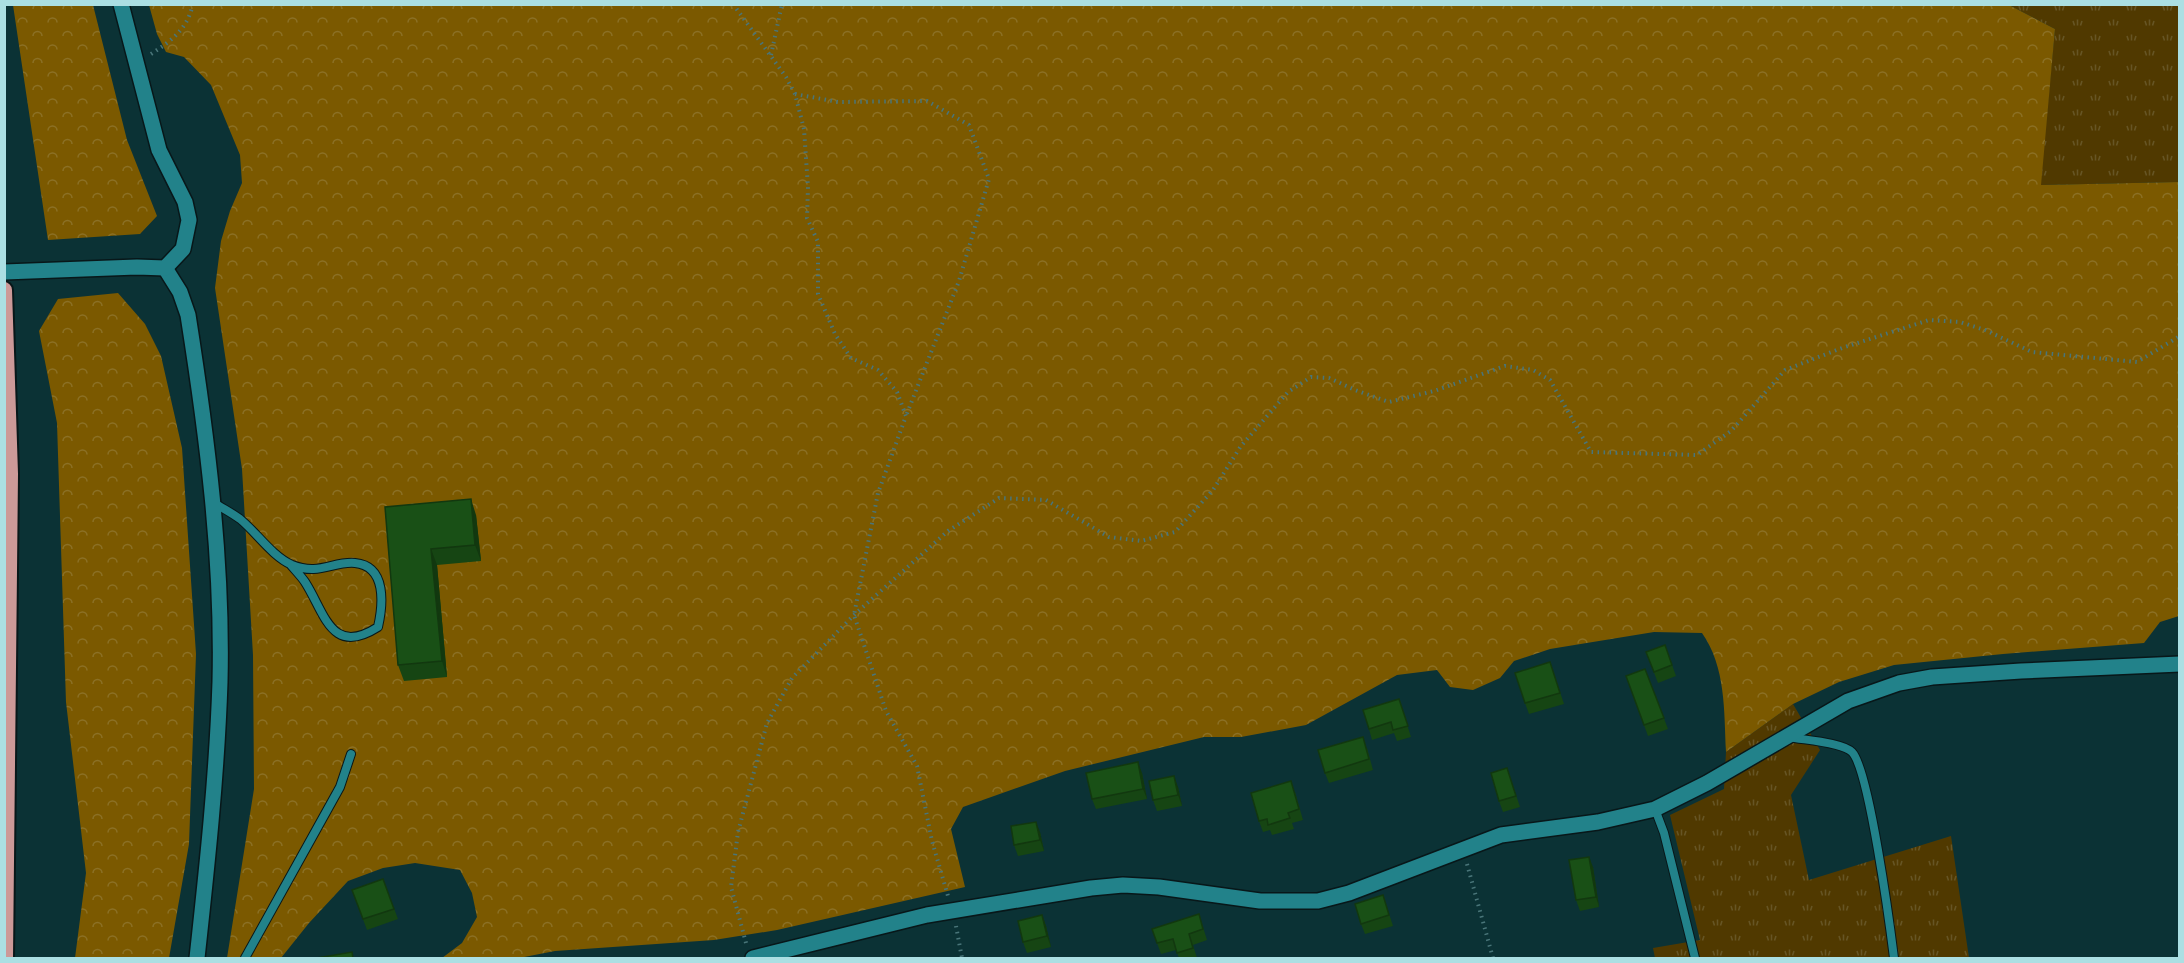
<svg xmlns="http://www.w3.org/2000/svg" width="2184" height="963" viewBox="0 0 2184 963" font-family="Overpass,sans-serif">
  <defs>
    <pattern id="grass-tufts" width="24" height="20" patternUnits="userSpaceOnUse" patternTransform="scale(1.5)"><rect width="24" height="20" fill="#503900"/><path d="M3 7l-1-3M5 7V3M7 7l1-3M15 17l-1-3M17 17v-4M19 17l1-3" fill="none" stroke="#665525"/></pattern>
    <pattern id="forest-crowns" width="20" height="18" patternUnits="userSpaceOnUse" patternTransform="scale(1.5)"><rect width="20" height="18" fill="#7b5900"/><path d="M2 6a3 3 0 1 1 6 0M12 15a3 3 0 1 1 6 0" fill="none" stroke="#8b7025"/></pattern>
  </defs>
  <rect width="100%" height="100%" fill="#0b3235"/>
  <g fill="url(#grass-tufts)">
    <path d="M2009,5h170v177l-139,3 15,-156z"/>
    <path d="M1793,704l27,46 -29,45 18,85 142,-44 18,122h-314l-2,-10 47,-8 -30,-125 54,-26 2,-37z"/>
  </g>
  <g fill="url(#forest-crowns)">
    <path d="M13,5h80l34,135 30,76 -17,18 -92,6z"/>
    <path d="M149,5h1860l46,24 -14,156 138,-3v434l-19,6 -16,21 -141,11 -109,11 -55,17 -46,22 -67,48c-2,-41 0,-85 -24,-119l-48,-1 -104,17 -36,12 -14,17 -27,12 -23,-3 -13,-17 -40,5 -91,50 -65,12h-37l-139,34 -102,36 -12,22 14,58 -188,43 -63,10 -159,11 -36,7h-77l20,-15 15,-26 -5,-24 -12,-23 -45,-7 -32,5 -35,13 -39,42 -28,35h-54l27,-169 -1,-134 -11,-186 -27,-181 6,-47 9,-30 12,-28 -2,-28 -29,-70 -27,-28 -18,-5 -9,-18z"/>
    <path d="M118,293l27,31 16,32 21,92 14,206 -7,190 -20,114h-94l11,-85 -20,-171 -9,-279 -18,-92 19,-32z"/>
  </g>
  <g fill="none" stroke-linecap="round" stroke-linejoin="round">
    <g stroke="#081719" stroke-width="10">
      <g id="service">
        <path d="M213,502c9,6 19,11 27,17 17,14 32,37 52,46 27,11 41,-4 63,-2 32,3 28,42 23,64 -47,30 -53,-14 -73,-45 -4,-6 -10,-12 -15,-18"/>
        <path d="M1789,737c14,3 53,5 63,15 17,17 38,174 42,206"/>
        <path d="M1655,809l9,24 31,125"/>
        <path d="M245,958l95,-171 11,-33"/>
      </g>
    </g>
    <g stroke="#081719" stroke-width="18">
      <g id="minor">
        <path d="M165,268l15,24 8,23c19,121 35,244 32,367 -3,92 -13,185 -23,276"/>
        <path d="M4,272l133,-5 28,1 18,-19 6,-29 -4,-18 -26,-52 -38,-146"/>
        <path d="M753,958l174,-43 164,-27 32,-3 36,2 101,14h58l31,-8 152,-58 97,-13 57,-13 52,-26 141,-82 51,-18 33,-6 89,-6 159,-7"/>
      </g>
    </g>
    <g stroke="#081719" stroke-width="20">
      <path id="trunk" d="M4,290l6,184 -5,484"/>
    </g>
    <g stroke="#497579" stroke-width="4" stroke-dasharray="1.5 4.5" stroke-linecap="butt">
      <path d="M733,4l53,73 9,17 9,35 4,58 -1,31 11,24v52l17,40 16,24 27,12 19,22 9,24 -28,77 -24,122 32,96 31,55 15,75 16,55"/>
      <path d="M151,54c20,-13 36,-24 42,-50"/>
      <path d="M771,55l11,-51"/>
      <path d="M795,94l43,8 89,-1 42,24 20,54 -30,102 -53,135"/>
      <path d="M1467,864l26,94"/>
      <path d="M956,926l6,32"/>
      <path d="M746,943l-15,-56 7,-55 29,-109 25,-45 62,-63 94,-84 51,-33 47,2 63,37 32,4 34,-9 38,-42 28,-44 47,-54 23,-15 18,1 26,12 34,12 45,-11 71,-25 28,4 17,10 41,72 106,3 34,-24 54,-61 57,-22 87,-28 31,2 25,8 47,22 105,10 43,-26"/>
    </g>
    <use href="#service" stroke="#22828a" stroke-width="8"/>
    <use href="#minor" stroke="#22828a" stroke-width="15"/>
    <use href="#trunk" stroke="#cc9998" stroke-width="16"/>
  </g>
  <g fill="#164513">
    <path d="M385,507l91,8 5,46 -44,4 10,112 -43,4 -6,-16z"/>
    <path d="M1665,645l11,31 -18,7 -12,-31z"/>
    <path d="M1550,662l14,42 -35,10 -4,-11z"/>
    <path d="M1645,669l23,60 -20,7 -22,-60z"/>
    <path d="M1399,699l12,38 -14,4 -3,-8 -22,7 -3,-11z"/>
    <path d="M1367,748l6,22 -44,13 -4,-10z"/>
    <path d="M1507,768l13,39 -17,5 -4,-11z"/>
    <path d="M1142,773l5,26 -51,10 -4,-10z"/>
    <path d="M1178,787l4,19 -25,5 -4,-11z"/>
    <path d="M1295,792l8,28 -11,3 2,6 -22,6 -2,-5 -7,2 -4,-11z"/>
    <path d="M1040,832l4,19 -26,5 -4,-11z"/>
    <path d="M1593,867l6,40 -19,4 -4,-11z"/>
    <path d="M383,879l15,40 -31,11 -15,-40z"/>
    <path d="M1383,895l10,31 -28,8 -4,-10z"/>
    <path d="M1199,914l8,26 -14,5 4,13h-18l-3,-8 -15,4 -9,-25z"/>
    <path d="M1042,915l4,11 5,21 -24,6 -4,-11z"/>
  </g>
  <g fill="#12380f">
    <path d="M471,499l5,16 5,46 -6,-16z"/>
    <path d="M431,549l6,16 10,112 -5,-16z"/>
    <path d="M1138,762l4,11 5,26 -4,-10z"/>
    <path d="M1174,776l4,11 4,19 -4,-11z"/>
    <path d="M1036,822l4,10 4,19 -4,-11z"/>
    <path d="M1589,857l4,10 6,40 -3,-10z"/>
    <path d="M1042,915l4,11 5,21 -4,-11z"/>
  </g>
  <g fill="#195016" stroke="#12380f" stroke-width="1.5">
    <path d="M471,499l4,46 -44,4 11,112 -44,4 -13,-158z"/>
    <path d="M1665,645l7,20 -18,7 -8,-20z"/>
    <path d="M1550,662l10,31 -35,10 -10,-30z"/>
    <path d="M1645,669l19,49 -20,7 -18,-49z"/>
    <path d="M1399,699l9,27 -15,4 -2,-8 -22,7 -6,-19z"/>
    <path d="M1363,737l6,22 -44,14 -7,-23z"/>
    <path d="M1138,762l5,27 -51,10 -6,-26z"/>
    <path d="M1507,768l9,28 -17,5 -8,-28z"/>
    <path d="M1174,776l4,19 -25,5 -4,-19z"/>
    <path d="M1291,781l8,28 -11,4 2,5 -22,7 -1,-6 -8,2 -8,-28z"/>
    <path d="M1036,822l4,18 -26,5 -3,-19z"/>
    <path d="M1589,857l7,40 -20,3 -7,-40z"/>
    <path d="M383,879l11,30 -31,10 -11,-29z"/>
    <path d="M1383,895l6,20 -28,9 -6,-20z"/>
    <path d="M1199,914l4,15 -14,5 4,14 -16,5 -4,-14 -16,4 -5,-14z"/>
    <path d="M1042,915l5,21 -24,6 -5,-21z"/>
    <path d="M352,952l1,6h-36z"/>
  </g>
  <rect width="2184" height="963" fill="none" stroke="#abdfe3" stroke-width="12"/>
</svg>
